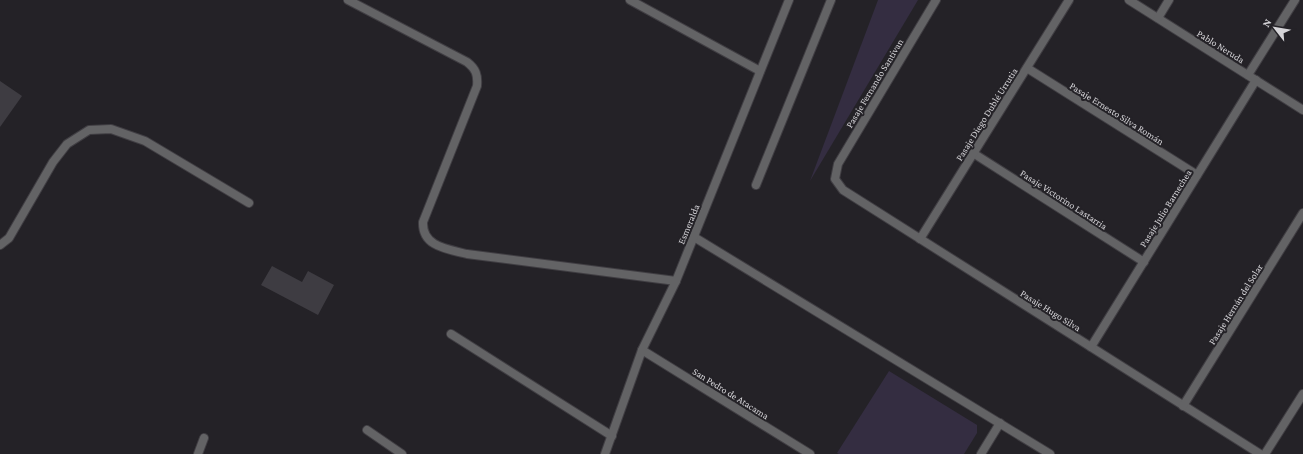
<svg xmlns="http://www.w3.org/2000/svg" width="1303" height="454" viewBox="0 0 1303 454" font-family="'Crimson Pro',serif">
  <rect width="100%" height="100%" fill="#242227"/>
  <g fill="#342d41">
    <path d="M878,0h40l-108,181z"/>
    <path d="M889,371l88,54v8l-13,21h-125l-2,-1z"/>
  </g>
  <g fill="#3e3c42">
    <path d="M0,81l22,15 -22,31z"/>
    <path d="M272,266l30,16 6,-11 26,14 -16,30 -57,-30z"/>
  </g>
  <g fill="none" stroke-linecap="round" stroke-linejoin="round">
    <g stroke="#403e43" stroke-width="10">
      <g id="service">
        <path d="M630,0l130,71"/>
        <path d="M0,245l9,-7 44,-76 14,-18 22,-14 22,-1 34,12 104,62"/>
        <path d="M451,334l161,102"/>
        <path d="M367,430l35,24"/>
      </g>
    </g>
    <g stroke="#403e43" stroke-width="10">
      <g id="minor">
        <path d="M348,0l119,62c9,7 11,13 10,24l-54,136c-1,25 25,27 44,32l209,27"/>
        <path d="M936,0l-98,164 -3,15 8,11 417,264"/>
        <path d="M1129,0l174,110"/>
        <path d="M1158,18l11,-18"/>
        <path d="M1027,68l170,107"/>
        <path d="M1248,75l47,-75"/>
        <path d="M973,153l171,109"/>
        <path d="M756,185l75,-185"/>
        <path d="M694,237l356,217"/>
        <path d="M920,239l149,-239"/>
        <path d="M1091,347l165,-267"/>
        <path d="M642,350l168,104"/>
        <path d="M1183,406l120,-193"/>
        <path d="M198,454l6,-16"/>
        <path d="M981,454l19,-31"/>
        <path d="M1265,454l38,-60"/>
      </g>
    </g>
    <g stroke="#403e43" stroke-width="10">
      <path id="tertiary" d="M605,454l37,-104 34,-69 113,-281"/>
    </g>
    <use href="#service" stroke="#636365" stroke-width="8"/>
    <use href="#minor" stroke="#636365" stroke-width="8"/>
    <use href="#tertiary" stroke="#636365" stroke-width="8"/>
  </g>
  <g text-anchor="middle" stroke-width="4" stroke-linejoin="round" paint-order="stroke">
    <g font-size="10" fill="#d5d4d8" stroke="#242227">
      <text transform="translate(1221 46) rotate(32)" y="4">Pablo Neruda</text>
      <text transform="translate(874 83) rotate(-59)" y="4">Pasaje Fernando Santivan</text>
      <text transform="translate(1117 113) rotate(32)" y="4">Pasaje Ernesto Silva Román</text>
      <text transform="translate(986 114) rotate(-58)" y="4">Pasaje Diego Dublé Urrutia</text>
      <text transform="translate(1064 199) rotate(33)" y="4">Pasaje Victorino Lastarria</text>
      <text transform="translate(1165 208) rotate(-58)" y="4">Pasaje Julio Barnechea</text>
      <text transform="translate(688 224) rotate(-68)" y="4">Esmeralda</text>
      <text transform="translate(1235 304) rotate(-58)" y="4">Pasaje Hernán del Solar</text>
      <text transform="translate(1051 310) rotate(32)" y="4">Pasaje Hugo Silva</text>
      <text transform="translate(731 393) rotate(32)" y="4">San Pedro de Atacama</text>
    </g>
  </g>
  <g transform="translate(1275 28) rotate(301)" stroke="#242227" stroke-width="3" paint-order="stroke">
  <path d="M0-3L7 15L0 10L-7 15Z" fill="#d5d4d8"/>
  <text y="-6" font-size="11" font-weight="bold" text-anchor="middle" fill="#d5d4d8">N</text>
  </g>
</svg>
